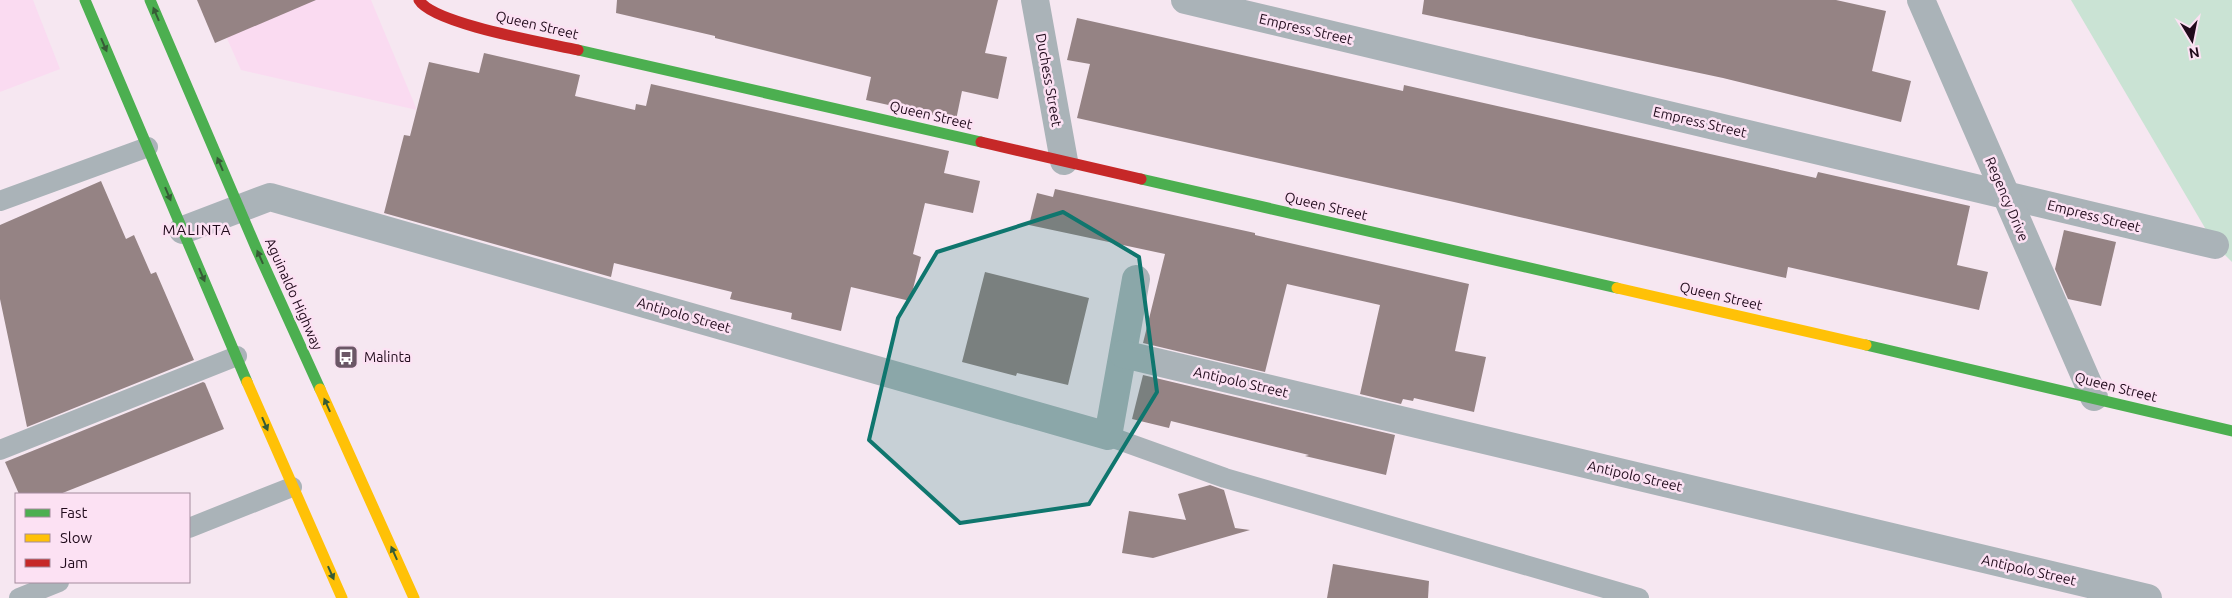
<svg xmlns="http://www.w3.org/2000/svg" width="2232" height="598" viewBox="0 0 2232 598" font-family="Ubuntu,sans-serif">
  <rect width="100%" height="100%" fill="#f6e7f1"/>
  <g fill="#fadbf1">
    <path d="M0,0h33l27,69 -60,23z"/>
    <path d="M210,0h161l46,110 -176,-40z"/>
  </g>
  <path fill="#cae3d4" d="M2071,0h161v262l-17,-17z"/>
  <g fill="#958384">
    <path d="M197,0h119l-101,43z"/>
    <path d="M617,0h381l-13,53 22,4 -9,42 -36,-8 -6,29 -90,-20 5,-23 -156,-39v-2l-99,-23z"/>
    <path d="M1424,0h412l50,11 -14,60 39,10 -10,41 -178,-44 -301,-64z"/>
    <path d="M1077,18l326,73 1,-6 412,93 2,-6 152,34 -13,59 31,7 -9,38 -191,-43 -2,11 -332,-76 -377,-84 13,-54 -23,-4z"/>
    <path d="M484,53l96,22 -5,21 60,14 1,-6 10,2 5,-22 298,67 -5,22 36,8 -7,32 -48,-10 -12,51 8,3 -11,44 -59,-14 -10,44 -50,-12 1,-6 -62,-14 2,-7 -118,-29 -3,14 -227,-64 20,-78 6,1 19,-74 50,11z"/>
    <path d="M101,181l25,58 8,-4 17,39 5,-2 38,88 -167,67 -27,-128v-74z"/>
    <path d="M1055,189l200,44v2l214,49 -14,67 31,6 -12,55 -60,-14 -1,3 -10,-2 -2,5 -41,-10 20,-89 -93,-21 -22,88 -122,-29 22,-89 -136,-29 8,-32 16,4z"/>
    <path d="M2064,230l52,12 -15,64 -33,-7 -13,-30z"/>
    <path d="M985,272l104,26 -21,87 -51,-12 -1,3 -54,-14z"/>
    <path d="M1143,375l252,60 -9,40 -81,-19 4,-1 -138,-34 -2,7 -37,-9z"/>
    <path d="M203,382l2,1 19,46 -164,65h-41l-14,-32z"/>
    <path d="M1210,485l14,5 11,38 15,2 -97,28 -31,-5 7,-42 57,9 -8,-26z"/>
    <path d="M1333,564l96,17 -1,17h-101z"/>
  </g>
  <g fill="none" stroke-linecap="round" stroke-linejoin="round">
    <g stroke="#aab3b8" stroke-width="20">
      <path d="M0,201l148,-54"/>
      <path d="M1108,436l117,42 414,120"/>
      <path d="M0,450l237,-94"/>
      <path d="M189,528l103,-41"/>
      <path d="M19,598l40,-16"/>
    </g>
    <g stroke="#aab3b8" stroke-width="28">
      <path d="M1035,0l29,161"/>
      <path d="M1185,0l1030,245"/>
      <path d="M1921,0l173,397"/>
      <path d="M183,230l87,-33 838,239 28,-157"/>
      <path d="M1123,354l1025,244"/>
    </g>
    <g stroke="#4caf50" stroke-width="11">
      <path d="M85,0l162,382"/>
      <path d="M150,0l107,250 63,139"/>
      <path d="M578,50l403,92"/>
      <path d="M1141,179l476,109"/>
      <path d="M1866,345l366,86"/>
    </g>
    <g stroke="#ffc107" stroke-width="11">
      <path d="M1617,288l249,57"/>
      <path d="M247,382l95,216"/>
      <path d="M320,389l94,209"/>
    </g>
    <g stroke="#c62828" stroke-width="11">
      <path d="M419,0c14,24 128,43 159,50"/>
      <path d="M981,142l160,37"/>
    </g>
  </g>
  <defs><path id="oneway-solid" d="M-6-.8H1V-3.2L6.5 0L1 3.2V.8H-6Z" transform="scale(1.25)"/></defs>
  <g fill="#365c36">
    <use href="#oneway-solid" transform="translate(156 14) rotate(-113)"/>
    <use href="#oneway-solid" transform="translate(104 45) rotate(67)"/>
    <use href="#oneway-solid" transform="translate(220 164) rotate(-113)"/>
    <use href="#oneway-solid" transform="translate(168 194) rotate(67)"/>
    <use href="#oneway-solid" transform="translate(260 257) rotate(-114)"/>
    <use href="#oneway-solid" transform="translate(202 275) rotate(67)"/>
    <use href="#oneway-solid" transform="translate(327 405) rotate(-114)"/>
    <use href="#oneway-solid" transform="translate(265 424) rotate(67)"/>
    <use href="#oneway-solid" transform="translate(394 553) rotate(-114)"/>
    <use href="#oneway-solid" transform="translate(331 573) rotate(66)"/>
  </g>
  <path fill="#0f766e" fill-opacity="0.2" stroke="#0f766e" stroke-width="4" stroke-linejoin="round" d="M1063,212l76,45 18,135 -68,112 -129,19 -91,-83 29,-122 39,-66z"/>
  <defs>
    <g id="bus-square" transform="scale(1.25)"><rect x="-9" y="-9" width="18" height="18" rx="4" fill="#6b5766" stroke="#fce1f3"/><path d="M-5-6H5V4H4V6H2V4H-2V6H-4V4H-5ZM-3.5-4V0h7V-4ZM-3.5 1.2v1.5H-2V1.2ZM2 1.2v1.5H3.5V1.2Z" fill="#fff"/></g>
  </defs>
  <g fill-rule="evenodd">
    <use href="#bus-square" x="346" y="357"/>
  </g>
  <g text-anchor="middle" stroke-width="5" stroke-linejoin="round" paint-order="stroke">
    <g font-size="14" fill="#200a1b" stroke="#fce1f3">
      <text transform="translate(537 25) rotate(13)" y="5">Queen Street</text>
      <text transform="translate(1306 29) rotate(13)" y="5">Empress Street</text>
      <text transform="translate(1049 80) rotate(80)" y="5">Duchess Street</text>
      <text transform="translate(931 115) rotate(13)" y="5">Queen Street</text>
      <text transform="translate(1700 122) rotate(13)" y="5">Empress Street</text>
      <text transform="translate(2007 199) rotate(67)" y="5">Regency Drive</text>
      <text transform="translate(1326 206) rotate(13)" y="5">Queen Street</text>
      <text transform="translate(2094 216) rotate(14)" y="5">Empress Street</text>
      <text transform="translate(294 294) rotate(66)" y="5">Aguinaldo Highway</text>
      <text transform="translate(1721 296) rotate(13)" y="5">Queen Street</text>
      <text transform="translate(684 315) rotate(16)" y="5">Antipolo Street</text>
      <text transform="translate(1241 382) rotate(13)" y="5">Antipolo Street</text>
      <text transform="translate(2116 387) rotate(14)" y="5">Queen Street</text>
      <text transform="translate(1635 476) rotate(13)" y="5">Antipolo Street</text>
      <text transform="translate(2029 570) rotate(13)" y="5">Antipolo Street</text>
    </g>
    <g font-size="14" fill="#200a1b" stroke="#fce1f3" text-anchor="start">
      <text x="364" y="362">Malinta</text>
    </g>
    <g font-size="15" letter-spacing="1" fill="#200a1b" stroke="#fce1f3">
      <text x="197" y="235">MALINTA</text>
    </g>
  </g>
  <rect x="15" y="493" width="175" height="90" fill="#fce1f3" stroke="#a48b9d"/>
  <rect x="25" y="509" width="25" height="8" fill="#4caf50" stroke="#a48b9d"/>
  <text x="60" y="518" font-size="15" fill="#200a1b">Fast</text>
  <rect x="25" y="534" width="25" height="8" fill="#ffc107" stroke="#a48b9d"/>
  <text x="60" y="543" font-size="15" fill="#200a1b">Slow</text>
  <rect x="25" y="559" width="25" height="8" fill="#c62828" stroke="#a48b9d"/>
  <text x="60" y="568" font-size="15" fill="#200a1b">Jam</text>
  <g transform="translate(2192 40) rotate(170)" stroke="#fce1f3" stroke-width="4" paint-order="stroke">
  <path d="M0-4L9 19L0 12L-9 19Z" fill="#200a1b"/>
  <text y="-8" font-size="14" font-weight="bold" text-anchor="middle" fill="#200a1b">N</text>
  </g>
</svg>
